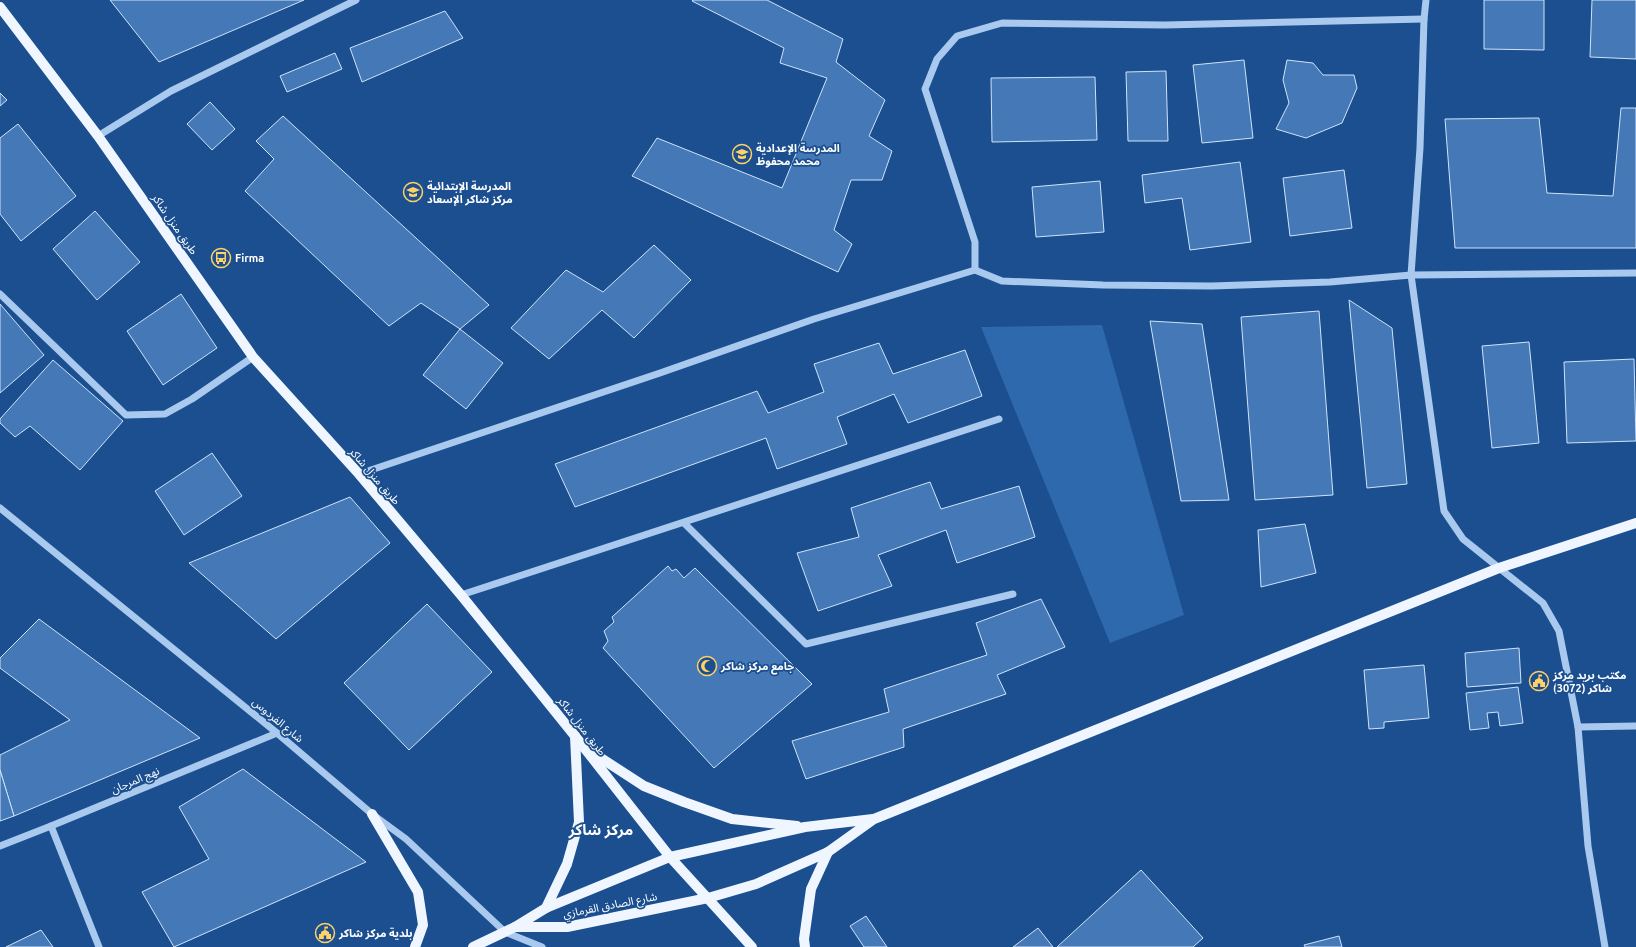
<svg xmlns="http://www.w3.org/2000/svg" width="1636" height="947" viewBox="0 0 1636 947" font-family="Ubuntu,'Noto Sans Arabic',sans-serif">
  <rect width="100%" height="100%" fill="#1b4f8f"/>
  <path fill="#2e69ad" d="M1102,325l82,290 -74,28 -129,-316z"/>
  <g fill="#4478b7" stroke="#cfe3fa">
    <path d="M110,0h194l-145,62z"/>
    <path d="M693,0h74l76,39 -7,23 49,38 -16,36 23,15 -10,29h-31l-17,50 18,14 -14,28 -206,-96 25,-38 125,50 45,-110 -47,-15 4,-15 -92,-47z"/>
    <path d="M1484,0h60v50l-60,-1z"/>
    <path d="M1592,0h44v59l-46,-2z"/>
    <path d="M445,11l18,27 -101,44 -12,-34z"/>
    <path d="M335,53l7,16 -55,23 -7,-16z"/>
    <path d="M1244,60l9,78 -51,5 -9,-78z"/>
    <path d="M1287,60l26,3 10,12h31l3,13 -15,35 -36,15 -30,-9 13,-26 -6,-23z"/>
    <path d="M1166,71l2,70h-40l-2,-69z"/>
    <path d="M1095,77l2,63 -105,2 -1,-64z"/>
    <path d="M0,93l7,7 -7,6z"/>
    <path d="M210,102l25,27 -23,21 -25,-26z"/>
    <path d="M1621,108h15v140h-181l-10,-129 94,-1 8,75 66,3z"/>
    <path d="M283,116l206,189 -29,24 -39,-26 -32,23 -144,-135 29,-32 -18,-18z"/>
    <path d="M18,124l58,72 -55,45 -21,-27v-76z"/>
    <path d="M1240,162l11,80 -61,8 -8,-52 -37,5 -3,-28z"/>
    <path d="M1344,170l8,58 -62,8 -7,-58z"/>
    <path d="M1100,181l4,51 -68,5 -4,-50z"/>
    <path d="M95,211l45,51 -43,38 -44,-51z"/>
    <path d="M654,245l37,35 -57,58 -32,-28 -53,49 -38,-31 55,-58 37,22z"/>
    <path d="M181,294l36,54 -54,37 -36,-54z"/>
    <path d="M1349,300l43,28 15,156 -40,4z"/>
    <path d="M0,304l44,51 -44,38z"/>
    <path d="M1319,311l14,184 -78,5 -14,-183z"/>
    <path d="M1150,321l52,3 27,176 -48,1z"/>
    <path d="M460,329l43,34 -37,46 -43,-34z"/>
    <path d="M1529,342l10,101 -47,5 -10,-102z"/>
    <path d="M879,343l14,31 72,-24 17,46 -74,27 -14,-29 -57,23 10,27 -70,25 -11,-31 -191,69 -20,-43 202,-73 11,22 56,-21 -10,-28z"/>
    <path d="M1634,359l2,82 -69,2 -3,-81z"/>
    <path d="M53,360l70,61 -43,49 -50,-44 -15,11 -15,-14v-4z"/>
    <path d="M212,453l30,43 -58,39 -29,-44z"/>
    <path d="M930,482l11,27 78,-23 16,51 -78,26 -11,-33 -68,25 14,31 -74,25 -21,-58 62,-16 -8,-29z"/>
    <path d="M350,497l40,46 -114,96 -87,-76z"/>
    <path d="M1305,524l11,49 -55,14 -3,-57z"/>
    <path d="M668,566l4,5 4,-2 8,9 11,-10 117,116 -98,84 -111,-120 5,-7 -4,-10 10,-9 -2,-5z"/>
    <path d="M1041,599l24,48 -68,28 9,19 -103,35 1,18 -98,32 -14,-38 97,-29 -5,-23 103,-34 -11,-32z"/>
    <path d="M427,604l65,68 -83,78 -65,-67z"/>
    <path d="M39,619l161,119 -186,78 -14,-46v-15l70,-35 -70,-52v-10z"/>
    <path d="M1519,648l2,35 -54,4 -2,-34z"/>
    <path d="M1424,665l5,53 -45,4v6l-15,1 -5,-59z"/>
    <path d="M1518,687l5,36 -23,3 -2,-14 -11,1 2,15 -19,2 -4,-37z"/>
    <path d="M243,769l123,93 -192,85 -32,-55 67,-33 -30,-52z"/>
    <path d="M0,770l14,46 -14,5z"/>
    <path d="M1141,870l62,68 -10,9h-136z"/>
    <path d="M866,916l21,31h-23l-14,-21z"/>
    <path d="M1038,928l15,19h-40z"/>
    <path d="M41,930l12,17h-47z"/>
    <path d="M1339,936l3,11h-37l-1,-2z"/>
  </g>
  <g fill="none" stroke-linecap="round" stroke-linejoin="round">
    <g stroke="#a9c9ee" stroke-width="7">
      <path d="M1426,0l-2,19 -4,129 -9,127 33,236 19,28 80,64 16,28 19,96 58,-1"/>
      <path d="M98,136l73,-45 185,-91"/>
      <path d="M975,270v-28l-50,-153 12,-30 20,-23 45,-13 163,2 259,-6"/>
      <path d="M0,294l126,121 39,-1 27,-15 61,-42"/>
      <path d="M359,474l301,-101 154,-54 161,-49 27,11 101,4 109,1 118,-4 81,-7 225,-2"/>
      <path d="M0,508l277,225 95,81 34,25 99,93 37,15"/>
      <path d="M684,523l122,121 207,-50"/>
      <path d="M461,595l538,-176"/>
      <path d="M1578,727l10,119 17,101"/>
      <path d="M51,826l48,121"/>
      <path d="M0,846l51,-20 226,-93"/>
    </g>
    <g stroke="#f0f6ff" stroke-width="10">
      <path d="M0,7l98,129 155,221 106,117 102,121 114,141 95,121 82,90"/>
      <path d="M590,751l54,35 40,16 48,17 65,7"/>
      <path d="M372,814l46,78 5,33 -8,22"/>
      <path d="M546,908l21,-44 12,-42 -4,-86"/>
      <path d="M515,927h52l141,-29 48,-14 72,-32 46,-33 625,-251 137,-45"/>
      <path d="M473,947l42,-20 31,-19 124,-51 135,-30 68,-8"/>
      <path d="M805,947l-1,-8 7,-50 17,-37"/>
    </g>
  </g>
  <defs>
    <g id="school-ring" transform="scale(1)"><circle r="9.5" fill="#1b4f8f" stroke="#ffd166" stroke-width="1.5"/><path d="M0-5L7-2L0 1L-7-2ZM-4 1L0 2.5L4 1V4Q0 6-4 4Z" fill="#ffd166"/></g>
    <g id="bus-ring" transform="scale(1)"><circle r="9.5" fill="#1b4f8f" stroke="#ffd166" stroke-width="1.5"/><path d="M-5-6H5V4H4V6H2V4H-2V6H-4V4H-5ZM-3.5-4V0h7V-4ZM-3.5 1.2v1.5H-2V1.2ZM2 1.2v1.5H3.5V1.2Z" fill="#ffd166"/></g>
    <g id="mosque-ring" transform="scale(1)"><circle r="9.5" fill="#1b4f8f" stroke="#ffd166" stroke-width="1.5"/><path d="M3.5-4.9A6 6 0 1 0 3.5 4.9A5 5 0 1 1 3.5-4.9Z" fill="#ffd166"/></g>
    <g id="civic-ring" transform="scale(1)"><circle r="9.5" fill="#1b4f8f" stroke="#ffd166" stroke-width="1.5"/><path d="M-.6-6.5H3V-4.5H.6V-3L4-1V1h2V6H-6V1h2V-1L-.6-3ZM-1.2 2.5V6h2.4V2.5Z" fill="#ffd166"/></g>
  </defs>
  <g fill-rule="evenodd">
    <use href="#school-ring" x="742" y="154"/>
    <use href="#school-ring" x="413" y="192"/>
    <use href="#bus-ring" x="221" y="258"/>
    <use href="#mosque-ring" x="707" y="666"/>
    <use href="#civic-ring" x="1539" y="681"/>
    <use href="#civic-ring" x="325" y="933"/>
  </g>
  <g text-anchor="middle" stroke-width="3.5" stroke-linejoin="round" paint-order="stroke">
    <g font-size="11" font-weight="bold" fill="#fff" stroke="#1b4f8f" text-anchor="start">
      <text x="756" y="152">المدرسة الإعدادية<tspan x="756" dy="13">محمد محفوظ</tspan></text>
      <text x="427" y="190">المدرسة الإبتدائية<tspan x="427" dy="13">مركز شاكر الإسعاد</tspan></text>
      <text x="235" y="262">Firma</text>
      <text x="721" y="670">جامع مركز شاكر</text>
      <text x="1553" y="679">مكتب بريد مركز<tspan x="1553" dy="13">شاكر (3072)</tspan></text>
      <text x="339" y="937">بلدية مركز شاكر</text>
    </g>
    <g font-size="11" fill="#fff" stroke="#1b4f8f">
      <text transform="translate(175 224) rotate(55)" y="4">طريق منزل شاكر</text>
      <text transform="translate(375 476) rotate(49)" y="4">طريق منزل شاكر</text>
      <text transform="translate(278 720) rotate(40)" y="4">شارع الفردوس</text>
      <text transform="translate(582 726) rotate(52)" y="4">طريق منزل شاكر</text>
      <text transform="translate(135 780) rotate(-23)" y="4">نهج المرجان</text>
      <text transform="translate(610 905) rotate(-11)" y="4">شارع الصادق القرمازي</text>
    </g>
    <g font-size="15" font-weight="bold" fill="#fff" stroke="#1b4f8f">
      <text x="601" y="835">مركز شاكر</text>
    </g>
  </g>
</svg>
